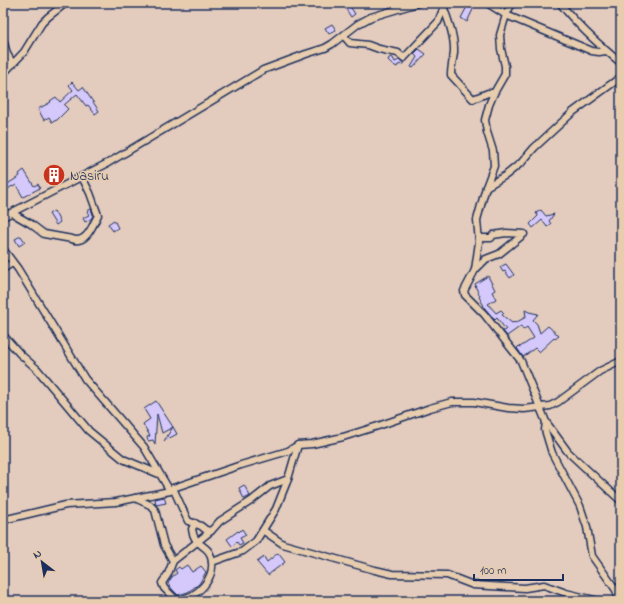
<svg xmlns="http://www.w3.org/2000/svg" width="624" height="604" viewBox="0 0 624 604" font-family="'Indie Flower',sans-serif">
  <rect width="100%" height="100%" fill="#e3cbbd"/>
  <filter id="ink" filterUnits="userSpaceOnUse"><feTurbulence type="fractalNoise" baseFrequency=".025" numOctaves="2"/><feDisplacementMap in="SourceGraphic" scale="8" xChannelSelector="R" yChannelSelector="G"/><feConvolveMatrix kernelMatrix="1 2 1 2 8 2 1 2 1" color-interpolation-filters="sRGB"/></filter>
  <g filter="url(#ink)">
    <g fill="#d5c8fa" stroke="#1b2f5e">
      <path d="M348,3l7,11 -4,3 -7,-11z"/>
      <path d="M469,3h7l-9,19 -6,-4z"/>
      <path d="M332,24l4,6 -7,4 -4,-6z"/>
      <path d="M419,49l7,5 -13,14 -2,-1 6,-10 -3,-3z"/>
      <path d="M391,57l2,1 2,4 4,-2 4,2v2l-5,1 -1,2 -7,-4h1l-3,-3 1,-2z"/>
      <path d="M72,82l7,8 4,-3 16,24 -4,3 -7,-9 -2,1 -9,-12 -13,11 4,4 -11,11 -5,2 -3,-5 -5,3 -6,-11 13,-7 -1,-1 6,-4 4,5 13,-12 -4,-5z"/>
      <path d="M55,169l5,7 -6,4 -5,-6z"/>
      <path d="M24,170l10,16 4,-2 2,4 -17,9 -7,-12 -3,2 -1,-1 -9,7v-6l17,-11 -1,-2z"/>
      <path d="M91,209l2,6 -2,4 -6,3 -2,-4 6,-3 -2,-4z"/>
      <path d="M541,210l5,6 8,-2 -5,7 2,3 -4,3 -5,-7 -9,8 -3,-4 8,-8 -2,-3z"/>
      <path d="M54,211l6,11 -4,3 -7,-11z"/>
      <path d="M114,220l4,8 -5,3 -5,-7z"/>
      <path d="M21,236l4,6 -6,4 -4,-7z"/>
      <path d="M506,264l8,11 -4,3 -5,-7 -2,1 -3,-5z"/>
      <path d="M488,276l7,14 -3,2 4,7 -8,5 8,9 5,-3 3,3 -2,2 10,8 3,-1v1l11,-6 -1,-7 4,2 9,2 -5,6 4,4 3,9 8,-7 11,10 -4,3 -1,-1 -15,14 -4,-4 -12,9 -6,-9 2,-2 1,1 14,-9 -7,-11 -4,3 -2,-4 -14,10 -4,-5 3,-1 -9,-12 -2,2 -12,-14h1l-5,-9 1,-1 -5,-10h1l-1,-2z"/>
      <path d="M156,401l17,26 -11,6 -5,-19 -2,30 -2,-4 -5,1 -1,-4 3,-1 -7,-12 7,-5 -6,-10z"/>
      <path d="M173,427l4,7 -13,7z"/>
      <path d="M244,485l6,11 -6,3 -5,-11z"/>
      <path d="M164,497l2,6 -10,2 -1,-6z"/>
      <path d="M242,529l4,6 -6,3 3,5 -4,2 -2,-3 -5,4 -5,-7 11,-8 1,1z"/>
      <path d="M278,553l7,9 -17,13 -11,-13 7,-5 3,5z"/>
      <path d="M187,565l5,7 9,-6 5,6 -7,12 -11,8 -10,3 -6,-6 -4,-6 4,-6 5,-4 -2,-3 4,-3 2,2z"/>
    </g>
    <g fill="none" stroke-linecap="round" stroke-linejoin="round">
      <g stroke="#1b2f5e" stroke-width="9">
        <g id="minor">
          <path d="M487,3l19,12 86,36 7,1 7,-1"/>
          <path d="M512,3l-6,12 -6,20 1,14 4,17v8l-11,19 -5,12 -4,15 2,12 6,19 1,15 -8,21 -9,33 2,22 -4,28 -11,21 1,4 19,19 37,47 25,61 -1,8 7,23 28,53 7,21 5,29 24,34 3,11"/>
          <path d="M560,3c17,22 39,42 61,60"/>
          <path d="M443,6c5,14 12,31 11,47 -1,7 -3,14 -3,22l22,24 15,-6h6"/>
          <path d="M344,36l6,7 18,2 11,4 19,4 6,5 34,-36 6,-15"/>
          <path d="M3,39l4,15 6,10"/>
          <path d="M3,74l21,-22 18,-29 6,-6 18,-14"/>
          <path d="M486,187l20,-12 16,-13 12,-14 39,-36 48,-35"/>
          <path d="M12,213l19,11 13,10 28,5c14,6 21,-14 26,-24l-8,-22 -8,-16"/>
          <path d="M3,217l105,-54 155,-93 43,-16 19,-6 7,-4 26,-20 13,-7 47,-14"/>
          <path d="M3,249l15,20 67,110 59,68 26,44"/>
          <path d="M3,269l9,-6"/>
          <path d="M475,270l11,-11 13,-5 25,-20 -18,-1 -13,2 -2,3h-12"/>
          <path d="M3,335l17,19 17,15 52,62 34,28 36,15"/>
          <path d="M546,422l22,30 53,49"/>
          <path d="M173,488l15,33 13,5 5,4 5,1"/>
          <path d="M135,498l15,7 5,5 9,35 9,16 -5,13 -6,9 2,5 12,12c21,-1 43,-23 34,-46 -3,-9 -16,-8 -18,-25l3,-6"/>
          <path d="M3,520l63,-15 50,-3 54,-11 3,-3 68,-23 47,-14 10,-6 14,-1 31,-7 35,-11 52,-18 22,-6h22l34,6 16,1 26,-3 8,-4 42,-31 21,-10"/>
          <path d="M264,531l19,13 92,26 17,4 55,1 26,10 52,3 19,-3 22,8 33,8"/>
          <path d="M173,561l38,-30 9,-10 31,-20 19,-15 18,-7 10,-34"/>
          <path d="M212,562l31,-11 13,-10 20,-32 12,-30"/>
        </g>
      </g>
      <use href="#minor" stroke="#e7ccae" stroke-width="6"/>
    </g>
  </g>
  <defs>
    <g id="building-disc" transform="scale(1.15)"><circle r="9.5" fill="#c8321e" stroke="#e7ccae"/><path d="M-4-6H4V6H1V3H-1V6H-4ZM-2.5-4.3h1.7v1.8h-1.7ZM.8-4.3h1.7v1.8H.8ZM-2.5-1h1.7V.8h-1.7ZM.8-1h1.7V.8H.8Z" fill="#fff"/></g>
  </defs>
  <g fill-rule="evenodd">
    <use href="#building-disc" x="54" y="175"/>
  </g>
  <g text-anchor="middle" stroke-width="3" stroke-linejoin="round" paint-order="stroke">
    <g font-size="14" fill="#1b2f5e" stroke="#e7ccae" text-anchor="start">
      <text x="70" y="180">Nasiru</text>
    </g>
  </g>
  <rect width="624" height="604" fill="none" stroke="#e7ccae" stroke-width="16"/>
  <rect x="8" y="8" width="608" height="588" fill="none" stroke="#1b2f5e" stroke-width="1.5" filter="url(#ink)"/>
  <g transform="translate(42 562) rotate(329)" stroke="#e7ccae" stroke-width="3" paint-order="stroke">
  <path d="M0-3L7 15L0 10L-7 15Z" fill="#1b2f5e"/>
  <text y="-6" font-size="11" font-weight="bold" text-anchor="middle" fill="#1b2f5e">N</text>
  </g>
  <path d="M474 574v6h89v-6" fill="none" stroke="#1b2f5e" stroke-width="2"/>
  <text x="480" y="574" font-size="12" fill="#1b2f5e" stroke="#e7ccae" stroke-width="3" paint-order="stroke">100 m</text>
</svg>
